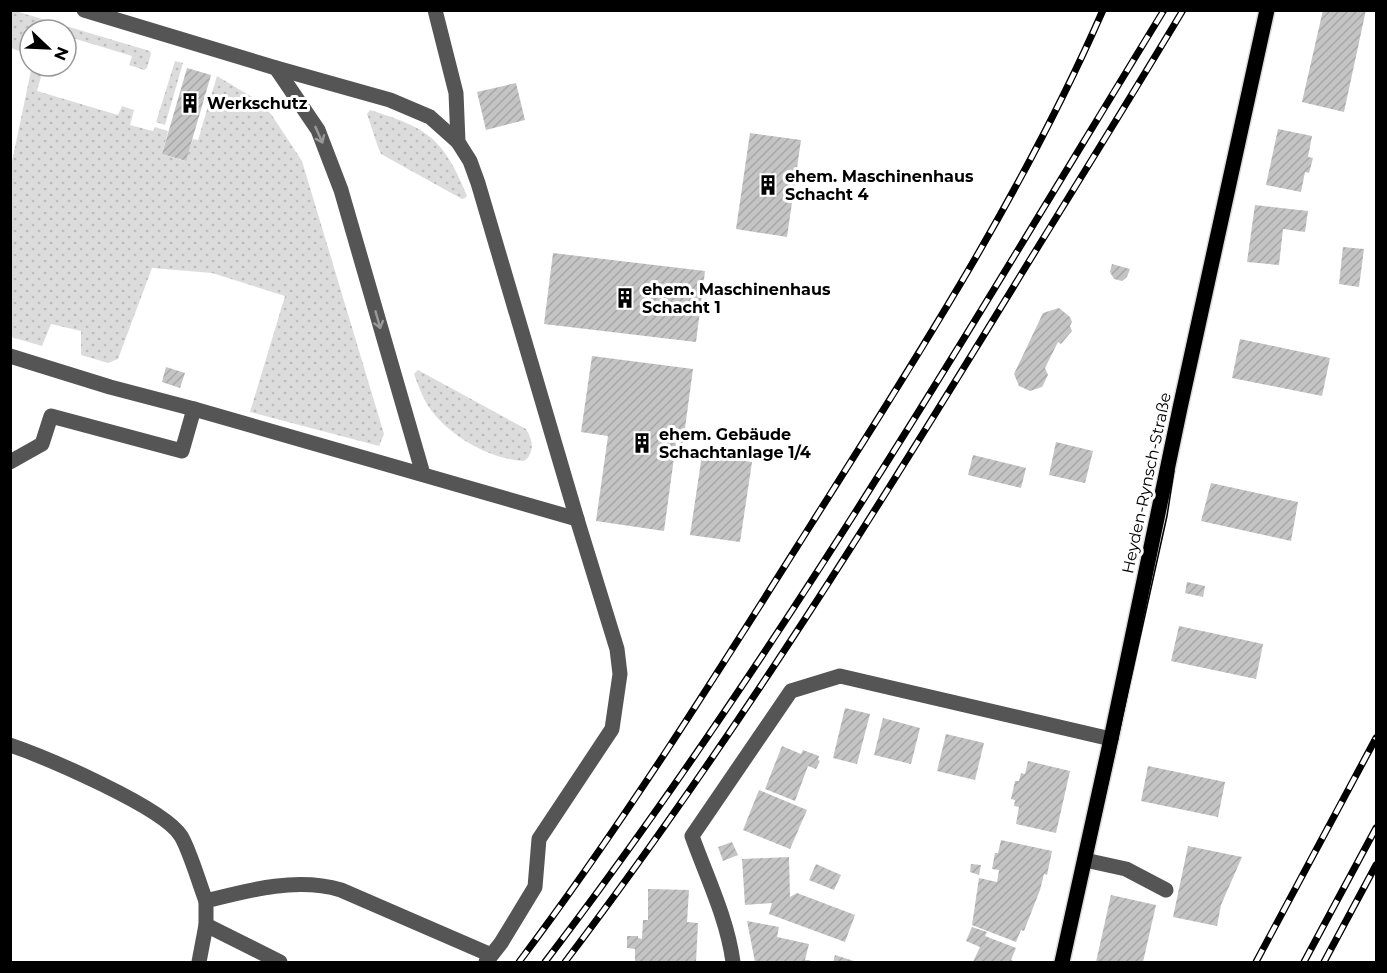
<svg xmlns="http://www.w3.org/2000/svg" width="1387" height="973" viewBox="0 0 1387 973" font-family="Montserrat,sans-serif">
  <defs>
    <pattern id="grass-dots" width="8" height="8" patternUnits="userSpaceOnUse" patternTransform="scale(1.5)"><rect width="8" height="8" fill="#dcdcdc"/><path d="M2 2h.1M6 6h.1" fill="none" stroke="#bbb" stroke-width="1.8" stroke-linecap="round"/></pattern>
    <pattern id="building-hatch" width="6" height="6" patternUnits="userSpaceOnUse" patternTransform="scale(1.5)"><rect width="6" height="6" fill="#c4c4c4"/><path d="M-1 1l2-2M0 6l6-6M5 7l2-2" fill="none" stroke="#a7a7a7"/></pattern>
  </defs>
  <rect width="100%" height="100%" fill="#fff"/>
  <g fill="url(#grass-dots)">
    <path d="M12,10l138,41 1,3 -4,14 -3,2 -15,-5 3,-9 -66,-20v-6h-36v25l-19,-7 -1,-37z"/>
    <path d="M175,61l8,2 -18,62 -9,-3z"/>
    <path d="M32,66h12l-7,25 81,24 4,-9 12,4 -4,15 23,6 2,-4 13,4 -6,23 23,7 8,-22 5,1 19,-64 35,21 19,17 31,47 82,273 -5,12 -129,-34 35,-116 -73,-23 -60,-5 -34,91 -10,4 -27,-8v-24l-30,-7 -9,22 -31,-9v-171z"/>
    <path d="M370,110c58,18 73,28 97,86l-2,2 -3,1 -81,-45 -3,-7 -11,-33z"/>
    <path d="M418,370l108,59c7,11 9,24 -2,32 -32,-2 -68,-21 -89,-46 -10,-11 -16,-27 -21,-41z"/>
  </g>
  <g fill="url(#building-hatch)">
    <path d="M1323,10h43l-22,102 -42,-10z"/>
    <path d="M187,68l24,7 -25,86 -24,-7z"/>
    <path d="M516,83l9,37 -39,10 -9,-38z"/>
    <path d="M1278,129l34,7 -4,21 5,1 -4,15 -4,-1 -4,20 -35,-7z"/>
    <path d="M750,133l51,7 -14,97 -51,-8z"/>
    <path d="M1255,205l53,6 -3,21 -22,-3 -4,36 -32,-3z"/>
    <path d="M1343,247l21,2 -5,38 -20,-3z"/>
    <path d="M553,253l152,18 -9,71 -152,-18z"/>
    <path d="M1112,264l18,5 -3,8 -5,4 -8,-2 -4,-7z"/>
    <path d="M1059,308l11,9 2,5 -2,4 2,5 -11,13 -3,-2 -13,26 3,7 -6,12 -12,4 -11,-5 -5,-12 29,-61z"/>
    <path d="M1240,339l90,19 -8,38 -90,-18z"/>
    <path d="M592,356l101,13 -10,74h-7l-12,88 -68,-10 12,-85 -27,-4z"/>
    <path d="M166,367l19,6 -5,15 -18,-6z"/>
    <path d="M1056,442l37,9 -8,32 -36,-8z"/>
    <path d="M702,455l50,7 -12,80 -50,-7z"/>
    <path d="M973,455l53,13 -5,20 -53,-13z"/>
    <path d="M1211,483l87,19 -7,39 -90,-20z"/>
    <path d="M1187,582l18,4 -2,11 -18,-4z"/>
    <path d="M1179,626l84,18 -7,35 -85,-18z"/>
    <path d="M845,708l25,6 -13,50 -24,-6z"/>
    <path d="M883,718l37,10 -9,36 -37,-9z"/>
    <path d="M946,734l38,9 -9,37 -38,-9z"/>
    <path d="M782,746l19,8 2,-4 16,6 -1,4 2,1 -4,8 -8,-3 -13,35 -30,-12z"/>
    <path d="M1028,761l42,10 -14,62 -40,-9 3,-17 -5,-1 1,-6 -4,-1 4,-18h4l2,-8 4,1z"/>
    <path d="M1148,766l77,16 -7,35 -77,-16z"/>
    <path d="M759,790l48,20 -17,39 -47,-19z"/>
    <path d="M1001,840l51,11 -5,24 -3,-1 -4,16 -16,41 -3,-1 -5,12 -44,-17 7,-47 18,4 2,-12 -7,-1 3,-16h3z"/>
    <path d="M732,842l6,13 -15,6 -5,-14z"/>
    <path d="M1188,846l54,11 -21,48 -4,21 -44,-9z"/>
    <path d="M789,857l1,40 7,-4 58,22 -10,27 -76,-28 3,-11 -27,2 -3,-46z"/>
    <path d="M816,864l25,11 -7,15 -25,-10z"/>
    <path d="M971,864l10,1 -2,10 -9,-3z"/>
    <path d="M648,889l41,1 -2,32 11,1 -2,39h-61v-13l-8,-1v-12h11v2l4,1 1,-19h5z"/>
    <path d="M1111,895l45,10 -13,57h-47z"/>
    <path d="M747,921l32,6 -2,10 32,7 -4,16h5l-1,2h-54z"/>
    <path d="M972,927l15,5 -2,4 31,12 -5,12 5,2h-43l7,-15 -14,-6z"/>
    <path d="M835,955l22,7h-24z"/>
  </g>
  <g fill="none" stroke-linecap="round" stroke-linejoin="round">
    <g stroke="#dbdbdb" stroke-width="18">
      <path id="major" d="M1062,962l49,-223 69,-331 87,-398"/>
    </g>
    <g stroke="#555" stroke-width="15">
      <path d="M84,10l192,58 114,32 40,17 28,25"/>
      <path d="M435,10l21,83 2,49 12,19 8,22 99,336 40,130 3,25 -8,55 -73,110 -4,48 -34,56 -15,19"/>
      <path d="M276,68l42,62 23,60 82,284"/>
      <path d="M10,356l100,31 84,22 383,110"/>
      <path d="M10,462l32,-18 9,-28 131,35 12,-42"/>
      <path d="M10,745c35,12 153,62 171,91 9,15 18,47 25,65"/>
      <path d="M1085,860l41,9 40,21"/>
      <path d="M206,925l74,37"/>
      <path d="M199,962l7,-37v-24c43,-11 91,-24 135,-11l150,65"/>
      <path d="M733,962c-6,-44 -26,-84 -41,-126l99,-145 49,-15 271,63"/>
    </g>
    <use href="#major" stroke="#000" stroke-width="15"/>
    <g stroke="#000" stroke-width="1.5">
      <path d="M1058,962l209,-952"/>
      <path d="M1068,962l99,-446 7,-45"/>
    </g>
    <g stroke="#000" stroke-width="7">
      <g id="rail">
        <path d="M519,962c106,-141 199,-290 293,-439 105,-166 212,-332 291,-513"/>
        <path d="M545,962c230,-301 421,-628 619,-952"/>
        <path d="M565,962c168,-221 315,-457 460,-694 53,-86 106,-171 158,-258"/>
        <path d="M1256,962l120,-224"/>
        <path d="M1304,962l72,-134"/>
        <path d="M1324,962l52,-97"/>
      </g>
    </g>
    <use href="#rail" stroke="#fff" stroke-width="4.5" stroke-dasharray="14" stroke-linecap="butt"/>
  </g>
  <defs><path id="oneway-shaft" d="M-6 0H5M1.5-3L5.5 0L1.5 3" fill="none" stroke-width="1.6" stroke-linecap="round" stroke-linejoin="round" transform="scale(1.5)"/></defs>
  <g stroke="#999">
    <use href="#oneway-shaft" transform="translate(319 135) rotate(66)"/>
    <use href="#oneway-shaft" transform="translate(378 320) rotate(74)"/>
  </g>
  <defs>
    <g id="building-bare" transform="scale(1.62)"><path d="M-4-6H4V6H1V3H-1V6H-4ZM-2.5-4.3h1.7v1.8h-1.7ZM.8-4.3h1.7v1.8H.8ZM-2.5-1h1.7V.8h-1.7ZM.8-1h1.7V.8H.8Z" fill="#000" stroke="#fff" stroke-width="2.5" paint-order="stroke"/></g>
  </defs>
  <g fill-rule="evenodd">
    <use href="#building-bare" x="190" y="103"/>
    <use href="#building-bare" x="768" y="185"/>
    <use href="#building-bare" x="625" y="298"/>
    <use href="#building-bare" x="642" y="443"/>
  </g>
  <g text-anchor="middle" stroke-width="6" stroke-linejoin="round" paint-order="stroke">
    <g font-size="16" font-weight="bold" fill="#000" stroke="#fff" text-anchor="start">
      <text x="207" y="109">Werkschutz</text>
      <text x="785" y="182">ehem. Maschinenhaus<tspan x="785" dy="18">Schacht 4</tspan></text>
      <text x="642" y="295">ehem. Maschinenhaus<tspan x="642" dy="18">Schacht 1</tspan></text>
      <text x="659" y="440">ehem. Gebäude<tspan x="659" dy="18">Schachtanlage 1/4</tspan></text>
    </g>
    <g font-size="16" fill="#000" stroke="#fff">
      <text transform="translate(1146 483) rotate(-78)" y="6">Heyden-Rynsch-Straße</text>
    </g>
  </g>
  <rect width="1387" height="973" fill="none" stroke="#000000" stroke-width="24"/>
  <g transform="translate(48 48) rotate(113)"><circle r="28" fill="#ffffff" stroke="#999999" stroke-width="1.5"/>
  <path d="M0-4.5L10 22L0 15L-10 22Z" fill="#000000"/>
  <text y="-9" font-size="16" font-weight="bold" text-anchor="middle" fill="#000000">N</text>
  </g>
</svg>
